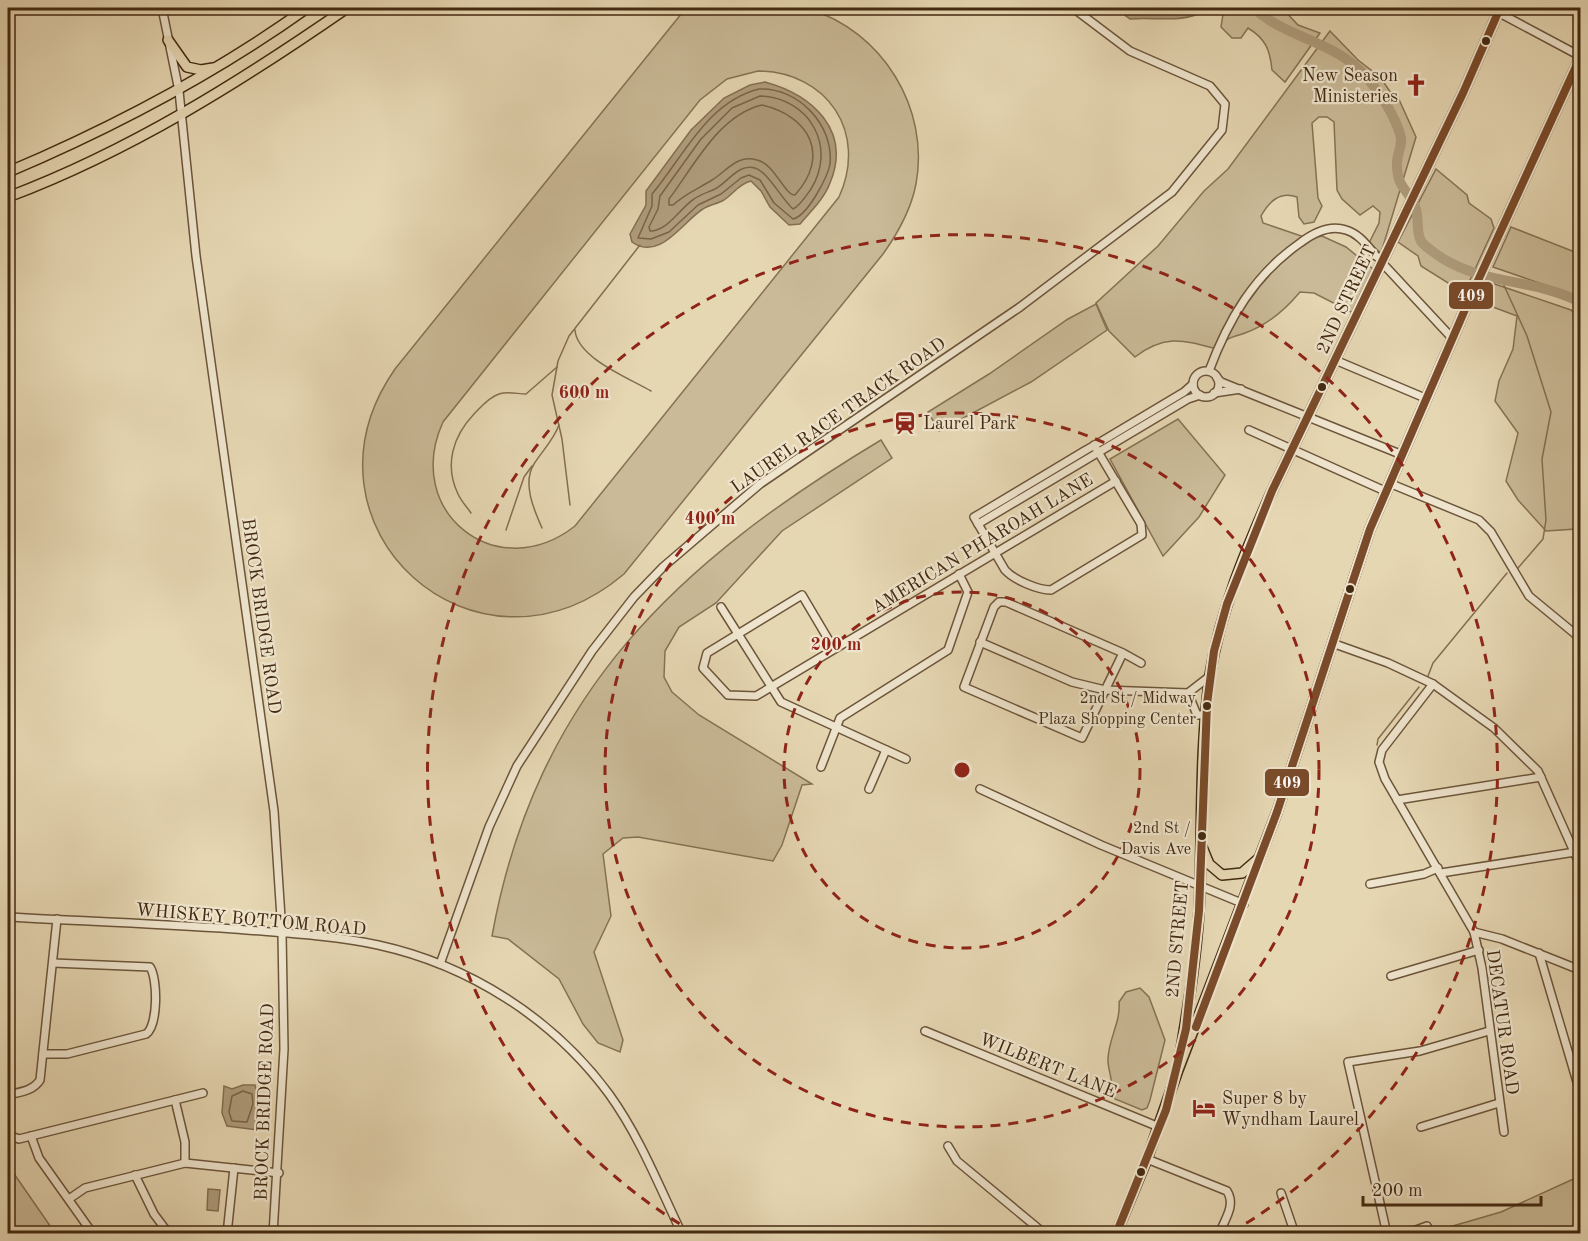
<svg xmlns="http://www.w3.org/2000/svg" width="1588" height="1241" viewBox="0 0 1588 1241" font-family="'Old Standard TT',serif">
  <rect width="100%" height="100%" fill="#e6d7b3"/>
  <filter id="stains"><feTurbulence type="fractalNoise" baseFrequency=".00333" numOctaves="4"/><feColorMatrix values="0 0 0 0 .2 0 0 0 0 .09 0 0 0 0 .02 0 0 0 .5 -.17"/></filter>
  <radialGradient id="worn" r=".72"><stop offset=".6" stop-color="#630" stop-opacity="0"/><stop offset="1" stop-color="#630" stop-opacity=".3"/></radialGradient>
  <g fill="#caba97" stroke="#867254" stroke-width="1.5" fill-rule="evenodd">
    <path d="M686,8c30,-1 56,0 86,0 12,0 25,-3 37,1 73,22 121,99 107,175 -5,26 -18,49 -33,70l-259,320c-148,125 -338,-48 -229,-205zM758,71c70,1 110,62 81,126l-264,329c-78,61 -173,-14 -132,-104l257,-322 27,-21z"/>
    <path d="M1224,8h58l16,17 22,8 -35,49 -13,-12c-2,-20 -6,-31 -24,-42l-7,10h-9l-11,-11z"/>
    <path d="M1330,31l28,29 22,17 11,16 6,2 19,42 -35,116 -12,-10 10,-20 1,-11 -7,-6 -13,9 -18,-16 -5,-9 -3,-68 -7,-5h-8l-7,6 6,75 4,8 -8,16 -10,2 -5,-7 -2,-20c-18,-6 -28,5 -36,19l2,7 47,16 12,-3 24,11 27,22 -20,44 -39,-20 -14,-1c-15,18 -32,33 -55,41 -17,6 -14,2 -28,16 -34,-9 -52,-15 -82,8l-26,-26 -13,-28 62,-57 46,-55 24,-22z"/>
    <path d="M1436,169l31,26 2,8 22,16 3,9 -30,65 -43,-27 -3,-10 -20,-14z"/>
    <path d="M1511,227l69,27v43l-87,-30z"/>
    <path d="M1486,281l85,29 9,9v78l-6,33 4,42 -2,57 -30,2 -28,-31 -12,-19 12,-48 -23,-32 4,-20 14,-32 4,-33 -40,-15z"/>
    <path d="M1096,304l11,26 -76,52 -92,49 -11,-19 61,-38 79,-55z"/>
    <path d="M1178,419l47,56 -26,42 -36,39 -53,-97z"/>
    <path d="M881,440l11,18 -110,73 -66,72 -37,24 -14,24 -1,26 8,15 27,23 113,69 -10,1 -20,60 -9,16 -135,-24 -15,1 -20,16 8,62 -17,36 29,88 -3,12 -22,-9 -15,-19 -24,-45 -51,-40 -16,-3c44,-243 186,-374 389,-496z"/>
    <path d="M1140,988l9,9 16,43 -15,60 -3,8 -5,2 -27,-11 -4,-5c3,-12 -2,-20 -3,-32 -1,-21 13,-39 11,-60l7,-10z"/>
    <path d="M8,1165l47,68h-47z"/>
    <path d="M1580,1176v57l-155,1 76,-22z"/>
  </g>
  <g fill="#af9c7c" stroke="#846e51" stroke-width="1.5">
    <path d="M1115,8h83l-2,7c-21,7 -44,2 -66,4z"/>
    <path d="M765,82c47,13 87,48 65,101 -6,16 -19,28 -30,41l-11,1 -19,-18 -9,-16 -10,-10c-11,2 -18,13 -27,19 -7,4 -15,5 -21,9 -20,12 -43,53 -71,33l-2,-8 16,-29v-14l45,-61 33,-32 26,-13z"/>
    <path d="M243,1085h12l5,22 -5,4v5l7,7v4l-4,3 -31,-4 -5,-13 2,-27 8,3z"/>
    <path d="M208,1189l12,1 -2,21 -11,-1z"/>
  </g>
  <g fill="none" stroke-linecap="round" stroke-linejoin="round">
    <g stroke="#796346" stroke-width="1.5">
      <path d="M1123,8l8,5 22,-2 26,3 13,-6"/>
      <path d="M759,89c39,-2 75,36 71,75 -2,12 -9,23 -15,33 -5,8 -14,20 -22,22l-19,-16 -14,-23 -11,-5 -8,3 -20,16 -23,11 -29,27 -18,7 -13,-1 14,-32v-12c32,-38 55,-92 107,-105z"/>
      <path d="M760,96c50,2 77,51 51,93 -5,7 -11,17 -18,20 -12,-11 -25,-37 -38,-41 -16,-5 -27,14 -40,21 -6,3 -14,5 -21,10 -14,9 -26,32 -44,32l-1,-4 9,-18 2,-13 41,-57 31,-31z"/>
      <path d="M762,105c47,11 69,50 33,90 -10,1 -20,-31 -38,-35 -20,-6 -30,11 -45,20 -14,9 -26,13 -39,25h-4v-6c25,-33 50,-84 93,-94z"/>
      <path d="M243,1091l9,3 1,10 -6,18 -15,-1 -3,-9 3,-16z"/>
    </g>
    <g stroke="#846e51" stroke-width="1.5">
      <path d="M1502,281l25,55 24,76 -9,47 4,61 -3,19 -25,29"/>
      <path d="M575,330c2,28 54,48 76,61"/>
      <path d="M570,505l-8,-66 -10,-44 6,-34 11,-25 71,-91"/>
      <path d="M471,513c-4,-6 -10,-12 -13,-19 -14,-29 -5,-58 16,-80 7,-7 15,-17 25,-20 8,-3 19,0 27,0l31,-27"/>
      <path d="M542,528c-8,-18 -20,-45 -8,-64 8,-13 19,-23 25,-39"/>
      <path d="M506,530l18,-53 8,-11"/>
      <path d="M1428,676l5,-13 74,-90"/>
      <path d="M1377,745l1,-6 41,-52"/>
    </g>
    <path stroke="#af9c7c" stroke-width="10" d="M1254,8c34,32 82,32 114,71 13,16 26,35 32,55 4,11 -4,20 -3,31 0,25 14,26 19,44 3,10 0,23 5,32 5,7 14,12 21,17 43,27 94,21 138,44"/>
    <g stroke="#6c553a" stroke-width="10">
      <g id="minor">
        <path d="M162,8l17,83 17,165 78,555 8,122 2,116 -11,185"/>
        <path d="M1490,8l90,48"/>
        <path d="M1386,267l66,71"/>
        <path d="M1335,360l90,38"/>
        <path d="M1209,371c19,-51 45,-96 91,-128 13,-10 29,-19 46,-13 14,4 22,17 31,27"/>
        <circle cx="1206" cy="384" r="13"/>
        <path d="M1217,378l4,4 179,72"/>
        <path d="M1214,393l27,-4"/>
        <path d="M1249,430l136,61"/>
        <path d="M1094,445l47,79 1,11 -91,55c-13,0 -37,-10 -46,-20l-31,-53 7,-4 105,-63 16,-9 82,-49 9,-8"/>
        <path d="M1389,483l90,37 12,12 38,64 51,42"/>
        <path d="M978,524l210,-125 12,-4"/>
        <path d="M721,607l60,95 125,57"/>
        <path d="M980,642l92,40 33,8 83,3 22,-17"/>
        <path d="M1332,643l56,20 45,21 61,44 44,43 42,94"/>
        <path d="M834,649l-32,-54 -95,58 -4,15 25,27 28,1 360,-215"/>
        <path d="M1123,653l-41,85 -118,-51 30,-80 5,-5h7l117,51 18,10"/>
        <path d="M1433,684l-51,66 -3,12 6,17 89,153 8,36 22,164"/>
        <path d="M1188,693l9,22h9"/>
        <path d="M821,767l19,-49 108,-68 20,-58 -9,-18"/>
        <path d="M869,789l17,-39"/>
        <path d="M980,789l121,56 143,59"/>
        <path d="M1397,800l144,-23"/>
        <path d="M1441,873l134,-21"/>
        <path d="M1370,884l54,-10 14,-6"/>
        <path d="M8,917c75,4 150,7 226,12 47,4 97,6 144,16 91,20 175,73 231,149 31,43 50,92 73,140"/>
        <path d="M1474,932l28,7 78,31"/>
        <path d="M1539,953l41,139"/>
        <path d="M440,964l49,-137 28,-61 75,-115 42,-54 29,-30 97,-83 260,-177 152,-115 50,-62 3,-26 -15,-18 -80,-35 -57,-43"/>
        <path d="M1391,976l88,-26"/>
        <path d="M925,1031l234,96"/>
        <path d="M43,1054h24l79,-20c12,-8 12,-55 4,-67l-97,-4"/>
        <path d="M8,1095c12,-3 25,-4 32,-15l17,-161"/>
        <path d="M175,1100l10,42v21"/>
        <path d="M1421,1127l78,-24"/>
        <path d="M8,1135l11,4 184,-46"/>
        <path d="M31,1136l8,22 54,76"/>
        <path d="M948,1146l9,15 88,73"/>
        <path d="M1147,1159l80,32c9,14 -2,28 -8,43"/>
        <path d="M135,1175l19,39 15,20"/>
        <path d="M1281,1193l14,41"/>
        <path d="M69,1199l16,-11 100,-25 94,10"/>
        <path d="M227,1234l7,-66"/>
        <path d="M1387,1234l-39,-172 72,-11 69,-20"/>
        <path d="M1405,1234l22,-8 2,8"/>
      </g>
    </g>
    <g stroke="#432a11" stroke-width="12">
      <g id="major">
        <path d="M168,40l19,27 14,3 12,-2"/>
        <path d="M8,172c106,-45 205,-97 299,-164"/>
        <path d="M8,197c122,-46 232,-115 339,-189"/>
        <path d="M1202,847l7,17 13,11 20,-2 15,-13"/>
        <path d="M1180,1056c8,-49 16,-96 19,-145 4,-79 0,-157 11,-236 10,-64 36,-125 62,-184l191,-398 37,-85"/>
        <path d="M1116,1234l31,-75 31,-89 99,-258 93,-283 100,-231 110,-240"/>
      </g>
    </g>
    <use href="#minor" stroke="#efe5ce" stroke-width="7"/>
    <use href="#major" stroke="#e6d7b3" stroke-width="9"/>
    <g stroke="#efe5ce" stroke-width="12">
      <g id="bus-1">
        <path d="M1196,1027l81,-215 93,-283 100,-231 110,-240"/>
        <path d="M1116,1234l50,-124 20,-81 13,-118 8,-207 7,-53 13,-47 45,-113 191,-398 37,-85"/>
      </g>
    </g>
    <use href="#bus-1" stroke="#7a4b2a" stroke-width="8"/>
  </g>
  <g fill="none" stroke="#8f2418" stroke-width="3" stroke-dasharray="10 8">
    <circle cx="962" cy="770" r="178"/>
    <circle cx="962" cy="770" r="357"/>
    <path d="M695 1233A535 535 0 1 1 1230 1233"/>
  </g>
  <defs>
    <g id="church-bare" transform="scale(1.8)"><path d="M-1.2-6h2.4v3.5h3.3v2.4h-3.3V6h-2.4V-.1h-3.3v-2.4h3.3Z" fill="#8f2418" stroke="#efe5ce" stroke-width="2.5" paint-order="stroke"/></g>
    <g id="station-bare" transform="scale(1.8)"><path d="M-3-6H3Q5-6 5-4V2Q5 4 3 4L4.5 6H3L1.5 4h-3L-3 6H-4.5L-3 4Q-5 4-5 2V-4Q-5-6-3-6ZM-3.5-4v3h7v-3ZM-3.5 1v1.5H-2V1ZM2 1v1.5H3.5V1Z" fill="#8f2418" stroke="#efe5ce" stroke-width="2.5" paint-order="stroke"/></g>
    <g id="hotel-bare" transform="scale(1.8)"><path d="M-6-4.5h1.5V1H6V5H4.5V3h-9V5H-6ZM-4 0a1.8 1.8 0 1 1 3.6 0ZM.5 0V-2.5h3Q6-2.5 6 0Z" fill="#8f2418" stroke="#efe5ce" stroke-width="2.5" paint-order="stroke"/></g>
  </defs>
  <g fill-rule="evenodd">
    <use href="#church-bare" x="1416" y="85"/>
    <use href="#station-bare" x="905" y="423"/>
    <use href="#hotel-bare" x="1204" y="1108"/>
  </g>
  <g fill="#432a11" stroke="#efe5ce" stroke-width="2">
    <circle cx="1486" cy="41" r="5"/>
    <circle cx="1322" cy="387" r="5"/>
    <circle cx="1350" cy="589" r="5"/>
    <circle cx="1207" cy="706" r="5"/>
    <circle cx="1202" cy="836" r="5"/>
    <circle cx="1141" cy="1172" r="5"/>
  </g>
  <g text-anchor="middle" stroke-width="4.5" stroke-linejoin="round" paint-order="stroke">
    <g font-size="16" fill="#432a11" stroke="#efe5ce" text-anchor="end">
      <text x="1196" y="703">2nd St / Midway<tspan x="1196" dy="21">Plaza Shopping Center</tspan></text>
      <text x="1191" y="833">2nd St /<tspan x="1191" dy="21">Davis Ave</tspan></text>
    </g>
    <g font-size="18" fill="#432a11" stroke="#efe5ce" text-anchor="start">
      <text x="1398" y="81" text-anchor="end">New Season<tspan x="1398" dy="21">Ministeries</tspan></text>
      <text x="923" y="429">Laurel Park</text>
      <text x="1222" y="1104">Super 8 by<tspan x="1222" dy="21">Wyndham Laurel</tspan></text>
    </g>
    <g font-size="18" fill="#432a11" stroke="#efe5ce">
      <text transform="translate(1346 299) rotate(-65)" y="6">2ND STREET</text>
      <text transform="translate(838 415) rotate(-35)" y="6">LAUREL RACE TRACK ROAD</text>
      <text transform="translate(982 543) rotate(-31)" y="6">AMERICAN PHAROAH LANE</text>
      <text transform="translate(262 616) rotate(82)" y="6">BROCK BRIDGE ROAD</text>
      <text transform="translate(251 919) rotate(5)" y="6">WHISKEY BOTTOM ROAD</text>
      <text transform="translate(1177 939) rotate(-85)" y="6">2ND STREET</text>
      <text transform="translate(1503 1022) rotate(82)" y="6">DECATUR ROAD</text>
      <text transform="translate(1048 1065) rotate(22)" y="6">WILBERT LANE</text>
      <text transform="translate(264 1102) rotate(-88)" y="6">BROCK BRIDGE ROAD</text>
    </g>
  </g>
  <circle cx="962" cy="770" r="9" fill="#8f2418" stroke="#efe5ce" stroke-width="3"/>
  <g font-size="18" text-anchor="middle" font-weight="bold" fill="#8f2418" stroke="#efe5ce" stroke-width="4.5" stroke-linejoin="round" paint-order="stroke">
    <text x="584" y="398">600 m</text>
    <text x="710" y="524">400 m</text>
    <text x="836" y="650">200 m</text>
  </g>
  <g stroke="#efe5ce" stroke-width="2">
    <rect x="1448" y="281" width="46" height="29" rx="6" fill="#7a4b2a"/>
    <rect x="1264" y="768" width="46" height="29" rx="6" fill="#7a4b2a"/>
  </g>
  <g font-size="16" text-anchor="middle" font-weight="bold" fill="#fff">
    <text x="1471" y="301">409</text>
    <text x="1287" y="788">409</text>
  </g>
  <rect width="1588" height="1241" fill="none" stroke="#e6d7b3" stroke-width="30"/>
  <rect x="9" y="9" width="1570" height="1223" fill="none" stroke="#432a11" stroke-width="3"/>
  <rect x="15" y="15" width="1558" height="1211" fill="none" stroke="#432a11" stroke-width="1.5"/>
  <path d="M1363 1196v9h178v-9" fill="none" stroke="#432a11" stroke-width="3"/>
  <text x="1372" y="1196" font-size="18" fill="#432a11" stroke="#efe5ce" stroke-width="4.5" paint-order="stroke">200 m</text>
  <rect width="100%" height="100%" filter="url(#stains)"/>
  <rect width="100%" height="100%" fill="url(#worn)"/>
</svg>
